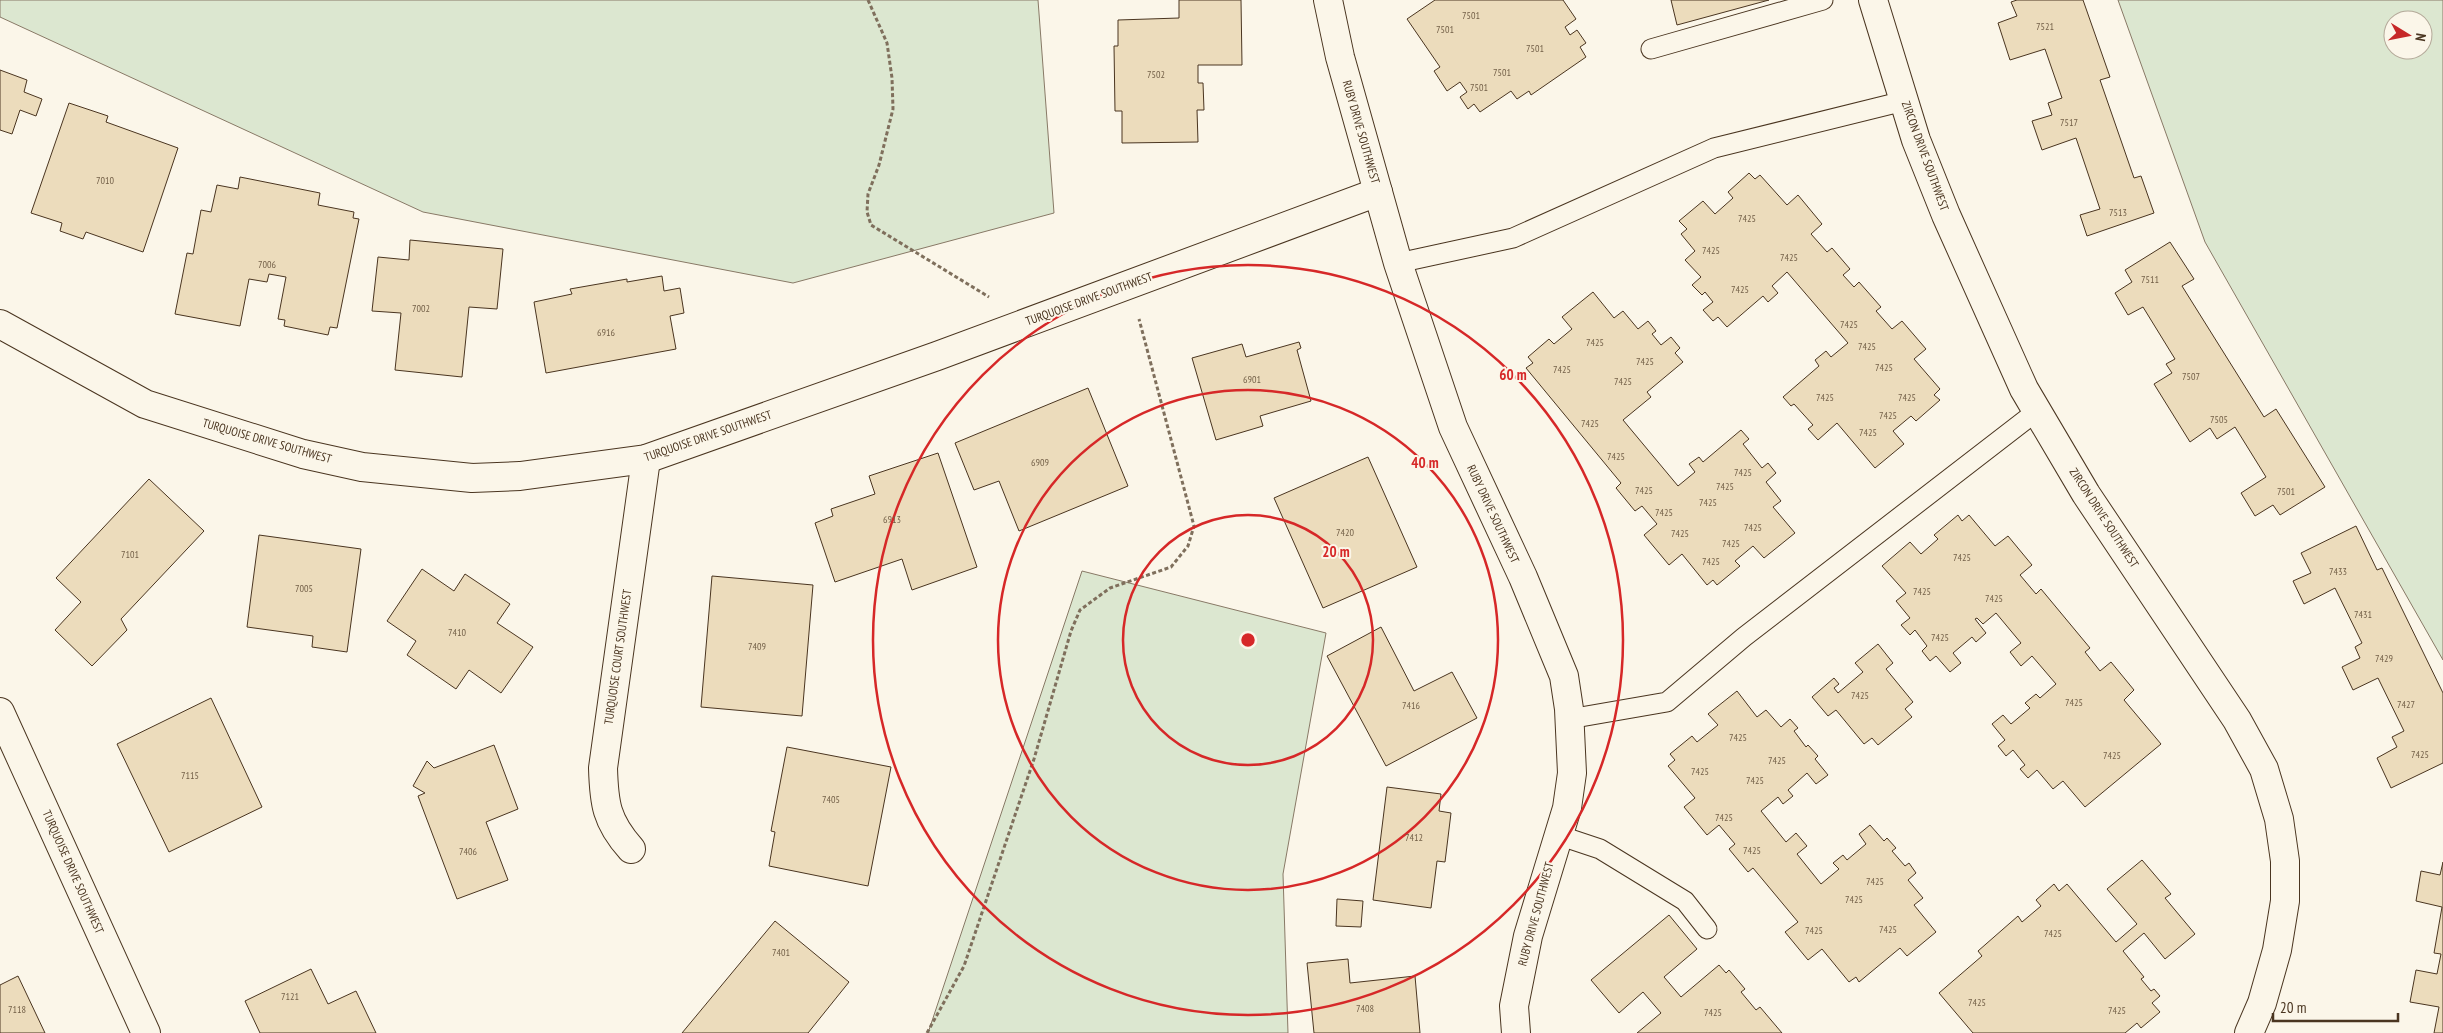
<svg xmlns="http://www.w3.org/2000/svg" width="2443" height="1033" viewBox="0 0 2443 1033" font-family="'PT Sans Narrow',sans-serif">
  <rect width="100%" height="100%" fill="#fbf6e9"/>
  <g fill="#dce7d0" stroke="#887966" fill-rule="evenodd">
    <path d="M0,0h1038l16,213 -261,70 -370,-71 -423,-195z"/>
    <path d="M2118,0h325v660l-238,-418zM2393,20h30v30h-30z"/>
    <path d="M1082,571l244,62 -43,241 5,159h-360z"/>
  </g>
  <g fill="#ecdcbc" stroke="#4a3520">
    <path d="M1179,0h62l1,65h-44v18h5l1,27h-7l1,32 -76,1v-32h-7l-1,-65h4v-26l61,-2z"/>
    <path d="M1435,0h128l13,19 -11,8 5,8 7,-5 9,13 -6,4 6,10 -55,38 -2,-4 -12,8 -6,-8 -31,21 -6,-8 -6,5 -8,-12 7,-5 -7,-10 -13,9 -13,-20 6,-4 -33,-48z"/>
    <path d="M1671,0h98l-92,25z"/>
    <path d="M2017,0h66l27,77 -10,3 34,98 7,-2 13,37 -67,23 -7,-21 20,-6 -24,-71 -34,12 -10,-29 20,-6 -4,-12 14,-5 -17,-49 -35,11 -12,-37 19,-7 -6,-14z"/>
    <path d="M0,70l27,10 -3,12 18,7 -6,17 -16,-6 -8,24 -12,-4z"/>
    <path d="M69,103l39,13 -2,6 72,26 -35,104 -57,-20 -3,7 -23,-8 2,-8 -31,-10z"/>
    <path d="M1749,173l6,6 5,-4 27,30 11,-10 24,29 -11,10 16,18 5,-4 18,21 -7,6 11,12 5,-5 22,25 -5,4 16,18 10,-8 24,28 -12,10 26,30 -6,6 6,5 -24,21 -5,-5 -18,15 11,13 -29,24 -38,-45 -19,17 -10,-11 5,-4 -19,-21 -3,2 -8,-9 36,-31 -4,-6 11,-9 5,6 17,-14 -61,-71 -15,14 6,7 -10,9 -5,-6 -36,31 -9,-10 -5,4 -10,-11 10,-8 -8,-10 -3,3 -10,-10 9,-8 -16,-17 10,-9 -14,-17 6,-5 -8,-8 24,-20 12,13 18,-16 -5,-6z"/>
    <path d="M240,177l80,16 -2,12 36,7 -1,6 6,1 -22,109 -7,-1 -2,8 -44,-9 1,-6 -7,-1 8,-42 -17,-3 -2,8 -18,-3 -9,47 -65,-12 12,-61 6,1 8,-44 10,2 6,-27 21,4z"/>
    <path d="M410,240l93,9 -6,60 -28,-2 -7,70 -67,-7 6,-57 -29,-2 6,-54 31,3z"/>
    <path d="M2170,242l24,37 -12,7 82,131 12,-8 49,78 -45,28 -7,-10 -18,11 -14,-23 25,-16 -31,-50 -18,12 -7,-11 -20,14 -36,-58 18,-11 -6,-9 9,-5 -32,-52 -15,8 -13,-22 17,-11 -7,-12z"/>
    <path d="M662,276l2,15 16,-3 4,25 -14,3 6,33 -130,24 -12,-71 38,-8 -2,-5 57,-10v3z"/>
    <path d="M1593,292l21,26 9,-7 15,18 10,-8 8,10 -4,3 9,11 10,-8 9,11 -5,5 8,9 -36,30 4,5 -28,23 55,66 17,-14 -6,-8 10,-7 4,5 38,-32 8,9 -6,5 19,24 6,-5 8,10 -10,9 15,19 -8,6 22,26 -31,25 -11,-12 -18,15 5,5 -23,19 -4,-5 -6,5 -25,-31 -13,11 -25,-30 13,-11 -15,-18 -7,5 -19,-23 5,-5 -95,-115 7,-5 -5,-6 21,-18 5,5 18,-15 -10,-12z"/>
    <path d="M1299,342l2,6 -4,2 14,51 -51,15 3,10 -47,14 -24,-82 50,-14 4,13z"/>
    <path d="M1088,388l40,98 -109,45 -20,-50 -25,9 -19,-47z"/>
    <path d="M938,453l39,114 -65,23 -10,-31 -67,23 -20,-59 18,-7 -2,-7 44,-15 -6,-18z"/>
    <path d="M1368,457l49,110 -94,41 -49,-110z"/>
    <path d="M149,479l55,52 -83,88 6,11 -35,36 -37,-36 26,-28 -25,-24z"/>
    <path d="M1958,515l4,6 7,-6 26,31 13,-10 24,29 -12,10 16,19 5,-5 49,59 -5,4 15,19 11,-9 23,28 -10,10 37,44 -76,63 -22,-26 -10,8 -16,-19 -9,8 -8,-9 5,-4 -12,-15 -7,6 -8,-10 7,-6 -13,-16 11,-9 8,9 19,-16 -5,-5 11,-9 4,4 16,-14 -24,-28 -11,10 -11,-14 11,-9 -25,-30 -13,11 -6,-6 -2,1 11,14 -10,9 -4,-5 -19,16 8,10 -11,9 -14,-16 -6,5 -8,-10 5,-5 -12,-16 -5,5 -9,-10 9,-7 -14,-17 10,-8 -24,-27 28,-24 11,12 17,-15 -4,-4z"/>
    <path d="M2356,526l21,44 5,-2 61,125v70l-52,25 -14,-30 20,-11 -5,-10 12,-6 -26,-53 -25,12 -11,-23 18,-9 -5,-11 7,-4 -27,-55 -31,16 -11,-23 18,-8 -10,-20z"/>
    <path d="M259,535l102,14 -14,103 -35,-5 1,-11 -66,-9z"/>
    <path d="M422,569l32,22 11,-17 45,30 -13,19 36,24 -32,46 -32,-23 -13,19 -49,-34 9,-14 -29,-20z"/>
    <path d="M712,576l101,9 -11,131 -101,-9z"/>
    <path d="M1381,627l33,64 38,-19 25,46 -91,48 -59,-110z"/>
    <path d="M1878,644l15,19 -7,6 27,33 -8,7 7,8 -34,28 -6,-7 -8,6 -28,-34 -8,6 -16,-19 22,-19 5,6 -5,4 4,5 25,-21 -8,-9z"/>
    <path d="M1737,691l20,26 9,-7 15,17 9,-8 8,9 -4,3 12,16 2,-2 10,11 -3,3 13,16 -12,9 -9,-11 -19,17 5,6 -10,8 -5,-7 -17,14 25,31 10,-9 11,13 -10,8 24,30 18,-15 -6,-6 10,-8 4,5 19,-16 -7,-10 11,-9 14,16 3,-3 9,10 -4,3 13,15 4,-3 7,10 -8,7 15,18 -9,7 22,27 -29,24 -7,-8 -41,34 -3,-5 -7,5 -27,-33 -14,11 -23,-28 13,-10 -45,-54 -5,4 -19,-23 6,-5 -16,-19 -12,10 -23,-28 11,-9 -27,-32 7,-6 -5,-6 22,-18 5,6 21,-17 -10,-11z"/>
    <path d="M211,698l51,109 -93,45 -52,-108z"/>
    <path d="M494,745l24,64 -32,13 22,58 -51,19 -39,-103 7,-3 -12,-7 14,-25 7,7z"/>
    <path d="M787,747l104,20 -23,119 -99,-20 6,-34 -4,-1z"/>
    <path d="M1387,787l54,7 -2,17 12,2 -6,49 -8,-1 -6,47 -58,-8z"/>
    <path d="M2142,860l29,34 -6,4 30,36 -30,25 -21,-26 -21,18 21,26 -3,2 10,12 3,-2 6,7 -8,7 8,9 -19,16 -4,-5 -12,10h-152l-34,-40 43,-37 -4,-5 40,-35 4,6 19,-16 -5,-6 18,-16 5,7 8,-7 49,58 21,-18 -30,-35z"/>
    <path d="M2443,862v171h-9l5,-26 -29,-5 6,-32 21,4 4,-20 -7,-1 8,-46 -26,-6 5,-30 19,4z"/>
    <path d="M1337,899l26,2 -2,26 -25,-1z"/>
    <path d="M1669,915l28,34 -33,28 17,20 38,-32 7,8 3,-3 16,19 -4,3 15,18 4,-3 22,26h-145l24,-20 -18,-21 -24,21 -28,-33z"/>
    <path d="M775,921l74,61 -41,51h-126z"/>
    <path d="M1348,959l2,24 65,-7 5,57h-106l-7,-70z"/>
    <path d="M311,969l17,35 28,-13 20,42h-116l-15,-32z"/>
    <path d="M18,976l27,57h-45v-48z"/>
  </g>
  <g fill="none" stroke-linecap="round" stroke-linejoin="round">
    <g stroke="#4a3520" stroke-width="21">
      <g id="lane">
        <path d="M1651,49l172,-49"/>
        <path d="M1398,263l115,-25 201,-90 190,-47"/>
        <path d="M1569,719l98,-17 77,-65 293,-226"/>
        <path d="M1558,835l42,14 85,52 22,28"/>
      </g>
    </g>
    <g stroke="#4a3520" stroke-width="30">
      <g id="street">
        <path d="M1328,0l12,57 58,206 55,164 70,150 41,99 5,33 3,64 -5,35 -39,128 -14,70 2,27"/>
        <path d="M0,324l145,80 158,50 59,13 110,11 48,-2 126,-17 291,-103 441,-164"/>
        <path d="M0,712l146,321"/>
        <path d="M631,849c-25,-28 -27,-46 -28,-81l43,-309"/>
      </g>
    </g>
    <g stroke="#4a3520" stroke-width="30">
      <path id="secondary" d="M1873,0l43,140 30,75 78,174 62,105 151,226 27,49 15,50 6,42v40l-8,49 -15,53 -13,30"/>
    </g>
    <g stroke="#7f6f5c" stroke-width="3" stroke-dasharray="4 2.5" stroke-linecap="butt">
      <path d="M868,0l19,43 5,35 1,31 -14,56 -11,29 -1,18 4,13 118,72"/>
      <path d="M927,1033l37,-67 70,-207 37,-128 9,-21 30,-22 61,-21 17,-21 6,-20 -55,-207"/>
    </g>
    <use href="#lane" stroke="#fbf6e9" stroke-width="19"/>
    <use href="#street" stroke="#fbf6e9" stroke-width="28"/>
    <use href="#secondary" stroke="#fbf6e9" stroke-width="28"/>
  </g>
  <g fill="none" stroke="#d62828" stroke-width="2.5">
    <circle cx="1248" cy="640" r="125"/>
    <circle cx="1248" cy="640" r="250"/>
    <circle cx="1248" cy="640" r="375"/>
  </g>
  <g text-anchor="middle" stroke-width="4" stroke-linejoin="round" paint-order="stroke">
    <g font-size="10" fill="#725f47">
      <text x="1471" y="19">7501</text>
      <text x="2045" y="30">7521</text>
      <text x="1445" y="33">7501</text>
      <text x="1535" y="52">7501</text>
      <text x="1502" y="76">7501</text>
      <text x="1156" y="78">7502</text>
      <text x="1479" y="91">7501</text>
      <text x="2069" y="126">7517</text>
      <text x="105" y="184">7010</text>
      <text x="2118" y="216">7513</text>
      <text x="1747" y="222">7425</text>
      <text x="1711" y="254">7425</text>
      <text x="1789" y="261">7425</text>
      <text x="267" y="268">7006</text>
      <text x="2150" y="283">7511</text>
      <text x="1740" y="293">7425</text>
      <text x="421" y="312">7002</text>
      <text x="1849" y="328">7425</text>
      <text x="606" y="336">6916</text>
      <text x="1595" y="346">7425</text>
      <text x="1867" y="350">7425</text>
      <text x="1645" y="365">7425</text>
      <text x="1884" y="371">7425</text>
      <text x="1562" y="373">7425</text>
      <text x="2191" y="380">7507</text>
      <text x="1252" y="383">6901</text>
      <text x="1623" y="385">7425</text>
      <text x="1825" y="401">7425</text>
      <text x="1907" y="401">7425</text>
      <text x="1888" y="419">7425</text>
      <text x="2219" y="423">7505</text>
      <text x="1590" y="427">7425</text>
      <text x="1868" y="436">7425</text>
      <text x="1616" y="460">7425</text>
      <text x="1040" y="466">6909</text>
      <text x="1743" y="476">7425</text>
      <text x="1725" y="490">7425</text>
      <text x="1644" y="494">7425</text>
      <text x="2286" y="495">7501</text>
      <text x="1708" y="506">7425</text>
      <text x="1664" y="516">7425</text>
      <text x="892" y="523">6913</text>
      <text x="1753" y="531">7425</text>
      <text x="1345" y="536">7420</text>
      <text x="1680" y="537">7425</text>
      <text x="1731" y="547">7425</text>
      <text x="130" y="558">7101</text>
      <text x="1962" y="561">7425</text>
      <text x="1711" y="565">7425</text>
      <text x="2338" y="575">7433</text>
      <text x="304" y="592">7005</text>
      <text x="1922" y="595">7425</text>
      <text x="1994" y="602">7425</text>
      <text x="2363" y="618">7431</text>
      <text x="457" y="636">7410</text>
      <text x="1940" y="641">7425</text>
      <text x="757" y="650">7409</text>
      <text x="2384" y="662">7429</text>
      <text x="1860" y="699">7425</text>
      <text x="2074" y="706">7425</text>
      <text x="2406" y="708">7427</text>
      <text x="1411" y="709">7416</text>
      <text x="1738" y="741">7425</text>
      <text x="2420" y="758">7425</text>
      <text x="2112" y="759">7425</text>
      <text x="1777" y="764">7425</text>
      <text x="1700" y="775">7425</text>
      <text x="190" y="779">7115</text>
      <text x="1755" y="784">7425</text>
      <text x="831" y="803">7405</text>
      <text x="1724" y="821">7425</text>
      <text x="1414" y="841">7412</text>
      <text x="1752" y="854">7425</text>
      <text x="468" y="855">7406</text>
      <text x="1875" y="885">7425</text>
      <text x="1854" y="903">7425</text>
      <text x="1888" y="933">7425</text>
      <text x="1814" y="934">7425</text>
      <text x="2053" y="937">7425</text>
      <text x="781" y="956">7401</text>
      <text x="290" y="1000">7121</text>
      <text x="1977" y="1006">7425</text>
      <text x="1365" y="1012">7408</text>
      <text x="17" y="1013">7118</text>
      <text x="2117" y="1014">7425</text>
      <text x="1713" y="1016">7425</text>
    </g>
    <g font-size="12" fill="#4a3520" stroke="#fbf6e9">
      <text transform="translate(1361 132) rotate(74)" y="4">RUBY DRIVE SOUTHWEST</text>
      <text transform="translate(1925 156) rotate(70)" y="4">ZIRCON DRIVE SOUTHWEST</text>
      <text transform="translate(1089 299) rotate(-20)" y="4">TURQUOISE DRIVE SOUTHWEST</text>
      <text transform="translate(708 436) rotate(-19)" y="4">TURQUOISE DRIVE SOUTHWEST</text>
      <text transform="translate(267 441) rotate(16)" y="4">TURQUOISE DRIVE SOUTHWEST</text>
      <text transform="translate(1493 514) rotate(65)" y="4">RUBY DRIVE SOUTHWEST</text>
      <text transform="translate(2104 518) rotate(57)" y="4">ZIRCON DRIVE SOUTHWEST</text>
      <text transform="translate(618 657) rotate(-82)" y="4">TURQUOISE COURT SOUTHWEST</text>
      <text transform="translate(73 872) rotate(66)" y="4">TURQUOISE DRIVE SOUTHWEST</text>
      <text transform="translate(1536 914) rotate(-75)" y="4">RUBY DRIVE SOUTHWEST</text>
    </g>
  </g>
  <circle cx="1248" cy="640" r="8" fill="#d62828" stroke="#fbf6e9" stroke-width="2.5"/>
  <g font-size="15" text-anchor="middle" font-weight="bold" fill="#d62828" stroke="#fbf6e9" stroke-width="4" stroke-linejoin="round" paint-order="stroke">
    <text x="1513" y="380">60 m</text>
    <text x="1425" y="468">40 m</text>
    <text x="1336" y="557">20 m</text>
  </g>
  <g transform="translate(2408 35) rotate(100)"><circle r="24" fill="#fbf6e9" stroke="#b4a999"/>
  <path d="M0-4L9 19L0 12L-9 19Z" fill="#c62828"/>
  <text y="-8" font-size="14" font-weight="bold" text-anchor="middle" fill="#4a3520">N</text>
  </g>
  <path d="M2273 1013v8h125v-8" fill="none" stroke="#4a3520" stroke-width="2.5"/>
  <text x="2280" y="1013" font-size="15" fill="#4a3520" stroke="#fbf6e9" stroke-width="4" paint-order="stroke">20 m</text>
</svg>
